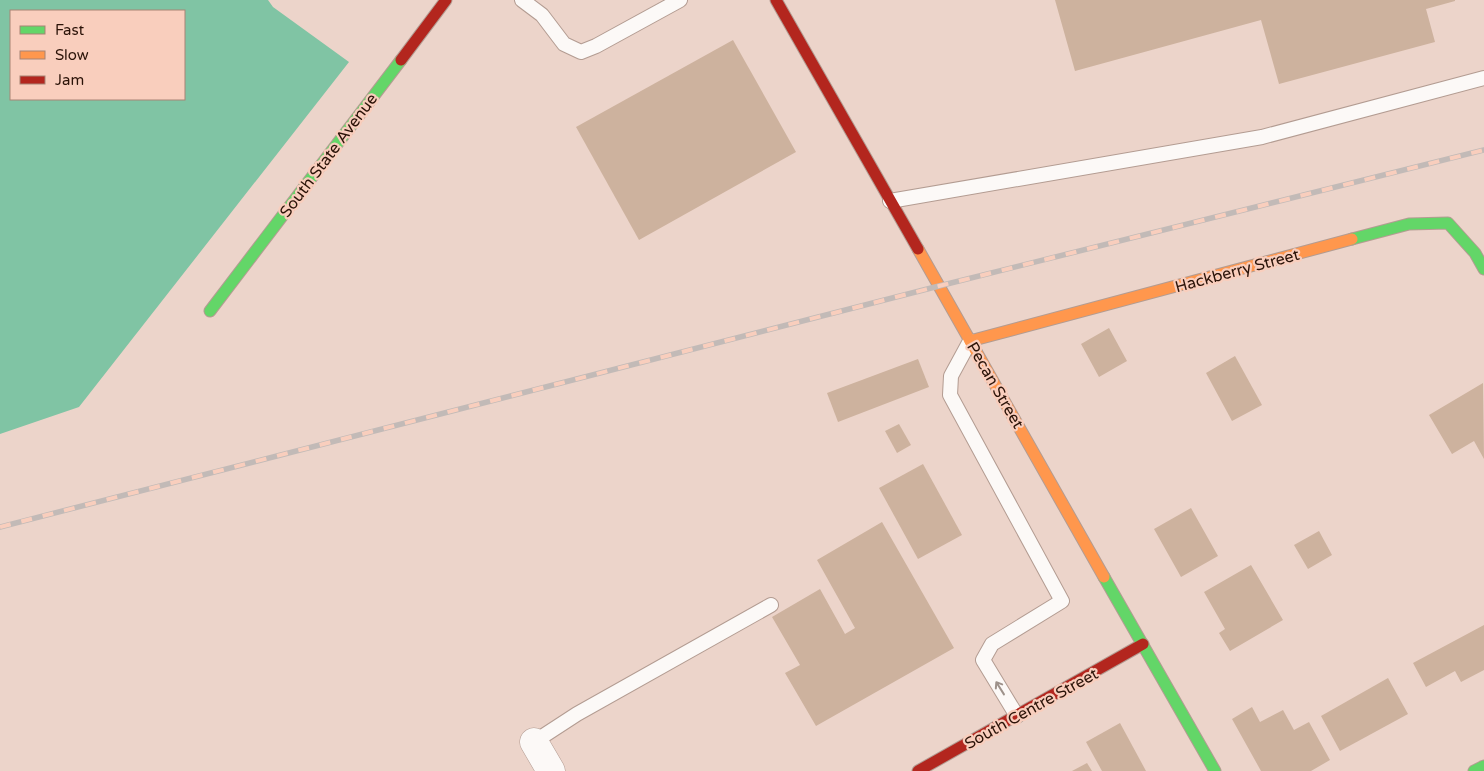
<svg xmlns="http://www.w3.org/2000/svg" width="1484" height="771" viewBox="0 0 1484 771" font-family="'Varela Round',sans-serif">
  <rect width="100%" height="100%" fill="#ecd4ca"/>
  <path fill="#80c4a4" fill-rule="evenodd" d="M0,0h268l5,7 76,55 -270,345 -79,27zM11,11h173v88h-173z"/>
  <g fill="#cdb29e">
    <path d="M1055,0h400v1l-29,8 9,33 -156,42 -18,-64 -186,51z"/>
    <path d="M733,40l63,112 -157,88 -63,-113z"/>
    <path d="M1109,328l18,33 -28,16 -18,-33z"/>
    <path d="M1235,356l27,49 -30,16 -26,-48z"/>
    <path d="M918,359l11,28 -91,35 -11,-29z"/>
    <path d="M1483,383l1,76 -10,-18 -22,13 -23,-39z"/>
    <path d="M899,424l12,21 -14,8 -12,-22z"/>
    <path d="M923,464l39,71 -44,24 -39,-71z"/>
    <path d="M1191,508l27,48 -37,21 -27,-48z"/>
    <path d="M882,522l72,126 -138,78 -31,-53 15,-8 -28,-48 48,-28 25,45 10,-6 -38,-68z"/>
    <path d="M1319,531l13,24 -24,14 -14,-24z"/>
    <path d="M1251,565l32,55 -53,31 -11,-18 6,-4 -21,-37z"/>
    <path d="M1484,625v45l-23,12 -6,-11 -29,16 -13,-24z"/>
    <path d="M1388,678l20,36 -68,37 -19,-35z"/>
    <path d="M1252,707l8,15 23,-12 11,20 15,-8 21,38 -19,11h-50l-29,-52z"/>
    <path d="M1120,723l26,48h-44l-16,-29z"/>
    <path d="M1087,763l5,8h-20z"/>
  </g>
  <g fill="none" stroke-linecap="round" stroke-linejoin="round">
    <g stroke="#b39c92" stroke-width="16">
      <g id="lane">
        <path d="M522,0l20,15 22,29 17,8 15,-6 84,-46"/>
        <path d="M890,201l372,-64 222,-59"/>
        <path d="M970,341l-19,35 -1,19 112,206 -70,43 -9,16 34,56"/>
        <path d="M534,742l43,-28 194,-109"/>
      </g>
    </g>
    <g stroke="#b39c92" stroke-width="29">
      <path id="street" d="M534,742l17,29"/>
    </g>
    <g stroke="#b39c92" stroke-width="13">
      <g id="fast">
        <path d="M1352,239l57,-15 39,-1 27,30 9,16"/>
        <path d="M210,311l191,-251"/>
        <path d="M1104,577l111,194"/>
        <path d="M1474,771l10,-5"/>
      </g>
    </g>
    <g stroke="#b39c92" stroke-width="13">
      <g id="slow">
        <path d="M918,249l186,328"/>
        <path d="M970,341l382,-102"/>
      </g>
    </g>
    <g stroke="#b39c92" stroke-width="13">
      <g id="jam">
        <path d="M776,0l142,249"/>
        <path d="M401,60l45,-60"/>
        <path d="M918,771l225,-127"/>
      </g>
    </g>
    <use href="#lane" stroke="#fcf9f7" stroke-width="14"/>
    <use href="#street" stroke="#fcf9f7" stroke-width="28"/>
    <use href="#fast" stroke="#63d668" stroke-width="11"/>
    <use href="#slow" stroke="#ff974d" stroke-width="11"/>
    <use href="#jam" stroke="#b3261e" stroke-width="11"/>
    <g stroke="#c2bab7" stroke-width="5.5">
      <path id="rail" d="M0,527l939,-241 545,-136"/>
    </g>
    <use href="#rail" stroke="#f9cebd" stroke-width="4" stroke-dasharray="11" stroke-linecap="butt"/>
  </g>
  <defs><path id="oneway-shaft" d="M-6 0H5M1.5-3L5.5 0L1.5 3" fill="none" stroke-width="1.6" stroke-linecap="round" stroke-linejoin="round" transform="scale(1.25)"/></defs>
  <use stroke="#9e928b" href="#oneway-shaft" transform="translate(1000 688) rotate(-122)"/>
  <g text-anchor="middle" stroke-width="4.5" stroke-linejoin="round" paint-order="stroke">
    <g font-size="16" fill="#2b1308" stroke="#f9cebd">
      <text transform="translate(328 155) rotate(-53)" y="6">South State Avenue</text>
      <text transform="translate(1237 270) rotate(-15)" y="6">Hackberry Street</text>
      <text transform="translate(996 385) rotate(60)" y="6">Pecan Street</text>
      <text transform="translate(1031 708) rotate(-29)" y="6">South Centre Street</text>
    </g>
  </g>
  <rect x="10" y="10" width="175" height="90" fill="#f9cebd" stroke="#a78375"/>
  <rect x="20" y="26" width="25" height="8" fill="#63d668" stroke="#a78375"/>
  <text x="55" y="35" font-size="15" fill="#2b1308">Fast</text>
  <rect x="20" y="51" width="25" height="8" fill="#ff974d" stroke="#a78375"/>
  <text x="55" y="60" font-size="15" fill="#2b1308">Slow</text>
  <rect x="20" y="76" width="25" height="8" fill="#b3261e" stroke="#a78375"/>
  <text x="55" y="85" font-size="15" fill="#2b1308">Jam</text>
</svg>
